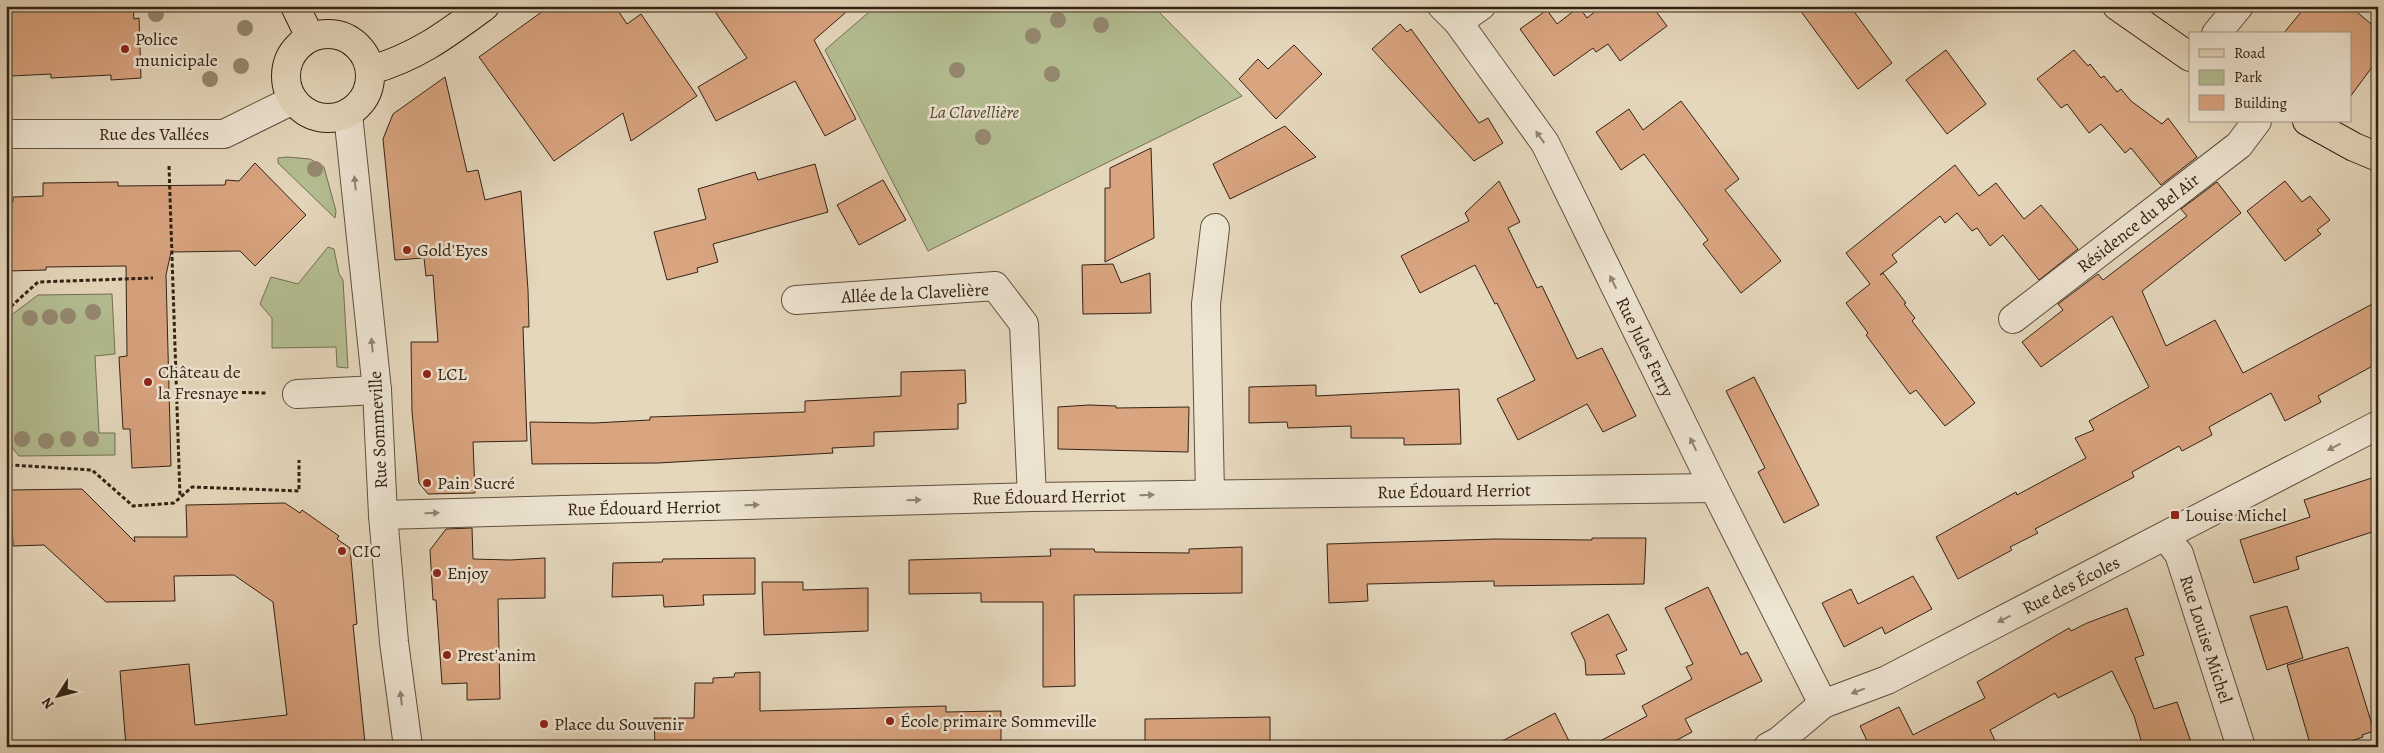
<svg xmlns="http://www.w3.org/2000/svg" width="2384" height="753" viewBox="0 0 2384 753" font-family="Alegreya,serif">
  <rect width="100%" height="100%" fill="#e5d7bc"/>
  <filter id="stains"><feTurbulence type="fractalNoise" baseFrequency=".004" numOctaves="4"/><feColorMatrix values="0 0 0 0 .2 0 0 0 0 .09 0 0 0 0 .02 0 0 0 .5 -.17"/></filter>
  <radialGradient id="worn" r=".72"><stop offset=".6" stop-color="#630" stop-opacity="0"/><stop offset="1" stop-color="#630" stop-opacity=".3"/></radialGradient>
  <g fill="#b4be92" stroke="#747052">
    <path d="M876,6h277l89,90 -314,155 -103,-201z"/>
    <path d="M287,157l23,2 14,8 12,44 -1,7 -57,-55v-5z"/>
    <path d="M328,247l6,2 5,25 4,6 5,88 -11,-1 -1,-20 -64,1v-30l-12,-14 11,-27 27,7z"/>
    <path d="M112,294l3,60 -20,2 4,77h16v22l-96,1 -13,-16v-121l32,-24z"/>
  </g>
  <g fill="#d9a480" stroke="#332213">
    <path d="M6,6h127l1,13 5,-1 2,60 -30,2v-5l-60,3v-4l-40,2 -1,-13h-4z"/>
    <path d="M550,6h65l12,18 14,-10 56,82 -66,45 -8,-28 -69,48 -75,-104z"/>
    <path d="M711,6h142l-39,34 42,79 -31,17 -30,-55 -79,40 -18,-34 49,-29z"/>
    <path d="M1602,6h50l15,20 -47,35 -12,-17 -12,8 -3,-4 -39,28 -34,-47 27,-19 10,14 22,-17 8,11z"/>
    <path d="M1797,6h53l42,57 -34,26z"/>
    <path d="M2306,6h44l28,24v29l-28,38v-63h-67z"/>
    <path d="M1400,24l7,8 4,-3 68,94 9,-5 15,25 -29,18 -102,-112z"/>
    <path d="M1294,45l28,29 -46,45 -37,-40 19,-20 10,10z"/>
    <path d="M1946,50l40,54 -39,30 -41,-54z"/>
    <path d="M2074,50l14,16 2,-2 11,14 3,-2 13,16 4,-3 10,12 31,23 6,-6 29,39 -36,28 -30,-37 -6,5 -24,-29 -12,9 -22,-29 -6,4 -24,-29z"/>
    <path d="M445,77l22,95 11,-2 7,30 36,-9 7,99 1,37h-6l4,114 -54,1 2,51 -47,1 -9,-11 -7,-71 -1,-70h27l-5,-67 -7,1 -2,-18 -29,2 -12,-121 10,-25z"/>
    <path d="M1681,101l58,78 -14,11 56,71 -40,32 -38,-49 5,-4 -64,-86 -23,16 -25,-38 33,-23 14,21z"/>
    <path d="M1285,126l31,31 -86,42 -17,-35z"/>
    <path d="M1151,148l3,90 -49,24v-74h5v-20z"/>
    <path d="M255,163l51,52 -51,51 -15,-15 -69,1 -5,23 5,191 -39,2 -2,-39h-7l-4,-72 8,-1 -1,-90 -80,1v3l-40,1v-69h7v-5l30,-1v-13l75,-1v4l107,-1 1,-5 13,1z"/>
    <path d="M815,164l13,48 -115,32 5,18 -21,6 1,4 -31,8 -13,-48 52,-13 -8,-30 57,-17 3,8z"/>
    <path d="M1955,165l24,31 17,-13 28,36 17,-14 37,44 -39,31 -36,-45 -13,11 -13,-18 -5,3 -15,-18 -12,10 -5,-7 -48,39 5,7 -17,13 3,-2 23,30 -2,1 11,14 -3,3 63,82 -30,23 -29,-36 -6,4 -44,-59 2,-2 -22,-30 24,-19 -24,-31z"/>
    <path d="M883,180l23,40 -47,25 -22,-40z"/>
    <path d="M1499,181l21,41 -12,6 29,60 5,-2 35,73 25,-11 34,68 -33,16 -16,-28 -69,36 -21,-41 38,-19 -38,-77 -2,1 -20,-39 -55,28 -19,-37 68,-35 -4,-8z"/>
    <path d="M2285,181l17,21 8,-6 20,24 -13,10 4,4 -36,27 -38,-50z"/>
    <path d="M2217,182l24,31 -99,78 24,55 49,-26 28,53 135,-72v62l-60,33 3,6 -36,19 -14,-28 -62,34 3,8 -30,16 -3,-5 -47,26 2,5 -99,52 3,4 -28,14 2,3 -54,29 -22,-42 80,-45 1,3 69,-37 -11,-20 19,-8 -5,-9 60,-34 -37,-71 -71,51 -19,-25 41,-32 -5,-6 40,-30 5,6 84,-64 -6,-7z"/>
    <path d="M1113,264l8,19 29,-10 1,40 -68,1 -1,-49z"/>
    <path d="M965,370l1,33 -8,1v25l-84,3v14l-42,2 1,5 -175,10 -126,1 -2,-42 64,1 56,-3v-3l155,-5v-11l96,-5v-24z"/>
    <path d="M1754,377l65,128 -35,18 -26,-51 7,-4 -39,-77z"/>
    <path d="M1316,385v11l143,-7 2,55 -57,1v-7h-53v-12l-63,2 -1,-6 -38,1v-36z"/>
    <path d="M1089,405l27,1v2l73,-1 -1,45 -130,-3v-42z"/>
    <path d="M2378,476v54l-82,27 3,12 -45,14 -14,-43 70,-23 -6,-17z"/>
    <path d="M82,489l53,53 -1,-5h53l-1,-32 99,-2 15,10 2,-3 37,26 -2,3 13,9 7,76 -4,1 12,118h-3v4h-236l-6,-76 69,-7 6,61 92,-10 -14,-113 -39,-27 -60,1 1,25 -69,1 -62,-57 -31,1 -2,-56z"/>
    <path d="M472,528l1,31 37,1 35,-2v40l-47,1 2,100 -33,1v-17l-25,1 -6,-84h-3l-3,-50 16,-21z"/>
    <path d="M1592,538h54l-2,46 -150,2v-5l-127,3 1,17 -39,2 -2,-59 168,-5 97,1z"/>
    <path d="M1242,547v46l-168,2 1,91 -32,1v-85h-62v-9l-72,1v-34l142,-4 -1,-7h44l1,3 94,1v-4z"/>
    <path d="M755,558v36l-52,1 1,10 -40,2 -1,-12 -51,2 1,-34 49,-1 1,-3z"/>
    <path d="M1913,576l19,33 -47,25 -3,-7 -38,20 -22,-44 29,-14 7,15z"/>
    <path d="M762,582h41v8l65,-2v43l-104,4z"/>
    <path d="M1708,587l33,68 6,-3 15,29 -77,38 7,13 -28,15h-75l58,-31 -5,-10 50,-27 -6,-12 7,-3 -28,-56z"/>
    <path d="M2287,606l16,52 -36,12 -17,-54z"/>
    <path d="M2127,608l17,47 -9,3 19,51 23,-7 14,40 -16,5h-32l-9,-31 -22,-45 -54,27 -3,-5 -65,37 8,17h-128l-10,-21 39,-19 14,28 72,-37 -8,-16 92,-54 2,3 16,-8z"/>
    <path d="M1608,614l19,36 -11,5 9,19 -39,1 -1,-14 -14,-28z"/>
    <path d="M2348,647l26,84 -12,4 1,2 -30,10h-22l-24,-82z"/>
    <path d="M760,672v39l186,-5v6l55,-1v36h-346l-1,-29h40l1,-35h18v-5l21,-1 1,-4z"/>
    <path d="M1555,713l17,34h-81z"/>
    <path d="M1270,717v30h-125v-28z"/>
  </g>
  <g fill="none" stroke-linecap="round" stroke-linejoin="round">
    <g stroke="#604f3d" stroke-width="30">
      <g id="minor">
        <path d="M1442,6l16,16 87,121 169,345 109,216"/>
        <path d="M1458,22l23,-16"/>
        <path d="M2216,34l23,-28"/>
        <path d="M348,114l29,276 6,125 11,127 14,105"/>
        <path d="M6,134h218l69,-34"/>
        <path d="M796,300l199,-14 29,38 8,173"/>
        <path d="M2013,319l226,-174 18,-24"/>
        <path d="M297,394l80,-4"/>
        <path d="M1210,494l-4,-190 9,-76"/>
        <path d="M383,515l649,-18 682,-9"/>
        <path d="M2165,536l14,18 62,193"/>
        <path d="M1768,747l11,-6 44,-37 64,-24 491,-255"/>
      </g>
    </g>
    <g stroke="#332213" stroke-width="30">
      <g id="major">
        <path d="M295,6l15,31"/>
        <path d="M2117,6l73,51"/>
        <circle cx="328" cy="76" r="42"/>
        <path d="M371,70c46,-13 76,-36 114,-64"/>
        <path d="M2307,121l47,26 24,10"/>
      </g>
    </g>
    <g stroke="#332213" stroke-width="3" stroke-dasharray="4 2.5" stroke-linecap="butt">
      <path d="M169,166l11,331"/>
      <path d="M6,311l32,-29 115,-4"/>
      <path d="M177,391l90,2"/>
      <path d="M6,458l5,7 81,5 41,36 41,-3 18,-16 107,4v-31"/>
    </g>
    <use href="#minor" stroke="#eee5d3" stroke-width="28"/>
    <use href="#major" stroke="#e5d7bc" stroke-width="28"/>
  </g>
  <g fill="#958971">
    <circle cx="156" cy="14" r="8"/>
    <circle cx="1058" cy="20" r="8"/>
    <circle cx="1101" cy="25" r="8"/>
    <circle cx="245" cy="28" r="8"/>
    <circle cx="1033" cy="36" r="8"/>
    <circle cx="241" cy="66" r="8"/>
    <circle cx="957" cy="70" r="8"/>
    <circle cx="1052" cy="74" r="8"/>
    <circle cx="210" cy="79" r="8"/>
    <circle cx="983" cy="137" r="8"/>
    <circle cx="315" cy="169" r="8"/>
    <circle cx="93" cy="312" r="8"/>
    <circle cx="68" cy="316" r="8"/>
    <circle cx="50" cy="317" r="8"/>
    <circle cx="30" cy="318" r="8"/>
    <circle cx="22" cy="439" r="8"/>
    <circle cx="68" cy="439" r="8"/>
    <circle cx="91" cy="439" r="8"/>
    <circle cx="46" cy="441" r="8"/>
  </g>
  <defs><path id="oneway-solid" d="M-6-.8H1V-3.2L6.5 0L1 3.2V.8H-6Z" transform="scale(1.25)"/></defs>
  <g fill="#908473">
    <use href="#oneway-solid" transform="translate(1540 137) rotate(-125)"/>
    <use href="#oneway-solid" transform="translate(355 183) rotate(-96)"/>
    <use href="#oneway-solid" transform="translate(1613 282) rotate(-116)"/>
    <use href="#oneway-solid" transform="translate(372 345) rotate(-96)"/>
    <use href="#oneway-solid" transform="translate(1693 444) rotate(-116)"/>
    <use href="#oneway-solid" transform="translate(2334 447) rotate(153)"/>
    <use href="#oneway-solid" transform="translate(1147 495) rotate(-1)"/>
    <use href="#oneway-solid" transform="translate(914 500) rotate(-2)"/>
    <use href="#oneway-solid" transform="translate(752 505) rotate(-2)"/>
    <use href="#oneway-solid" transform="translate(432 513) rotate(-1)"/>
    <use href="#oneway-solid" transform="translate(2004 619) rotate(153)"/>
    <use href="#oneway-solid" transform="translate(1858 691) rotate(159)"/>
    <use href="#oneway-solid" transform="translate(401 698) rotate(-97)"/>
  </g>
  <g fill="#8f2418" stroke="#eee5d3" stroke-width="2">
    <circle cx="125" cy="49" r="5"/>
    <circle cx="407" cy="250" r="5"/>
    <circle cx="427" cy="374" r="5"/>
    <circle cx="148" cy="382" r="5"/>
    <circle cx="427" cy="483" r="5"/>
    <rect x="2170" y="510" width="10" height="10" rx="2.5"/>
    <circle cx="342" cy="551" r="5"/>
    <circle cx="437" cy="573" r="5"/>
    <circle cx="447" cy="655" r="5"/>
    <circle cx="890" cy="721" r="5"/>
    <circle cx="544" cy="724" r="5"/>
  </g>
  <g text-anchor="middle" stroke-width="5" stroke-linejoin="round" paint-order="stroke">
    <g font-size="18" fill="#332213" stroke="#eee5d3" text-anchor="start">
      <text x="135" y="45">Police<tspan x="135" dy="21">municipale</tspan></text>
      <text x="417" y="256">Gold'Eyes</text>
      <text x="158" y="378">Château de<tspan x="158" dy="21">la Fresnaye</tspan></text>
      <text x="437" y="380">LCL</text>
      <text x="437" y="489">Pain Sucré</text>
      <text x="2185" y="521">Louise Michel</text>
      <text x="352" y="557">CIC</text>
      <text x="447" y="579">Enjoy</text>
      <text x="457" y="661">Prest'anim</text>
      <text x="900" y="727">École primaire Sommeville</text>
      <text x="554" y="730">Place du Souvenir</text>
    </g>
    <g font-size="18" font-style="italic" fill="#534933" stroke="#eee5d3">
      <text x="974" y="118">La Clavellière</text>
    </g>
    <g font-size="18" fill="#332213" stroke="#eee5d3">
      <text x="154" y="140">Rue des Vallées</text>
      <text transform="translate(2138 223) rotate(-38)" y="6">Résidence du Bel Air</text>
      <text transform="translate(915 293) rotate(-3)" y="6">Allée de la Clavelière</text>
      <text transform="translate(1645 347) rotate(64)" y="6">Rue Jules Ferry</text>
      <text transform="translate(378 430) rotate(-93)" y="6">Rue Sommeville</text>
      <text transform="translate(1454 491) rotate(-1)" y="6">Rue Édouard Herriot</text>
      <text transform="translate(1049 497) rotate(-1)" y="6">Rue Édouard Herriot</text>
      <text transform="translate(644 508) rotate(-1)" y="6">Rue Édouard Herriot</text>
      <text transform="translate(2071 585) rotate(-27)" y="6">Rue des Écoles</text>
      <text transform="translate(2206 639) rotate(72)" y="6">Rue Louise Michel</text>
    </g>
  </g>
  <rect width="2384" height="753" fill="none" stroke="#e5d7bc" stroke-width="25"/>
  <rect x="8" y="8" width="2369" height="738" fill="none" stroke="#332213" stroke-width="2.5"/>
  <rect x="12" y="12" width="2359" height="728" fill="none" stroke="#332213"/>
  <rect x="2189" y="32" width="162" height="90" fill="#eee5d3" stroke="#a39786"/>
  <rect x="2199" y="49" width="25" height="8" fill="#e5d7bc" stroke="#a39786"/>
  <text x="2234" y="58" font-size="15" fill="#332213">Road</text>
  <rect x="2199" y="70" width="25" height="15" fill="#b4be92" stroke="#a39786"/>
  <text x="2234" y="82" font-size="15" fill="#332213">Park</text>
  <rect x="2199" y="95" width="25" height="15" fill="#d9a480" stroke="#a39786"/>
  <text x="2234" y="108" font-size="15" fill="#332213">Building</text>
  <g transform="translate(58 696) rotate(234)" stroke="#eee5d3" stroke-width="4" paint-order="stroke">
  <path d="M0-4L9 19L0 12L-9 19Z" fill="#332213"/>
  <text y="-8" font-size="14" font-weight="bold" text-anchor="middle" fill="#332213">N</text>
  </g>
  <rect width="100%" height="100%" filter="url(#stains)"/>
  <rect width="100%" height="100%" fill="url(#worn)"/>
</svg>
